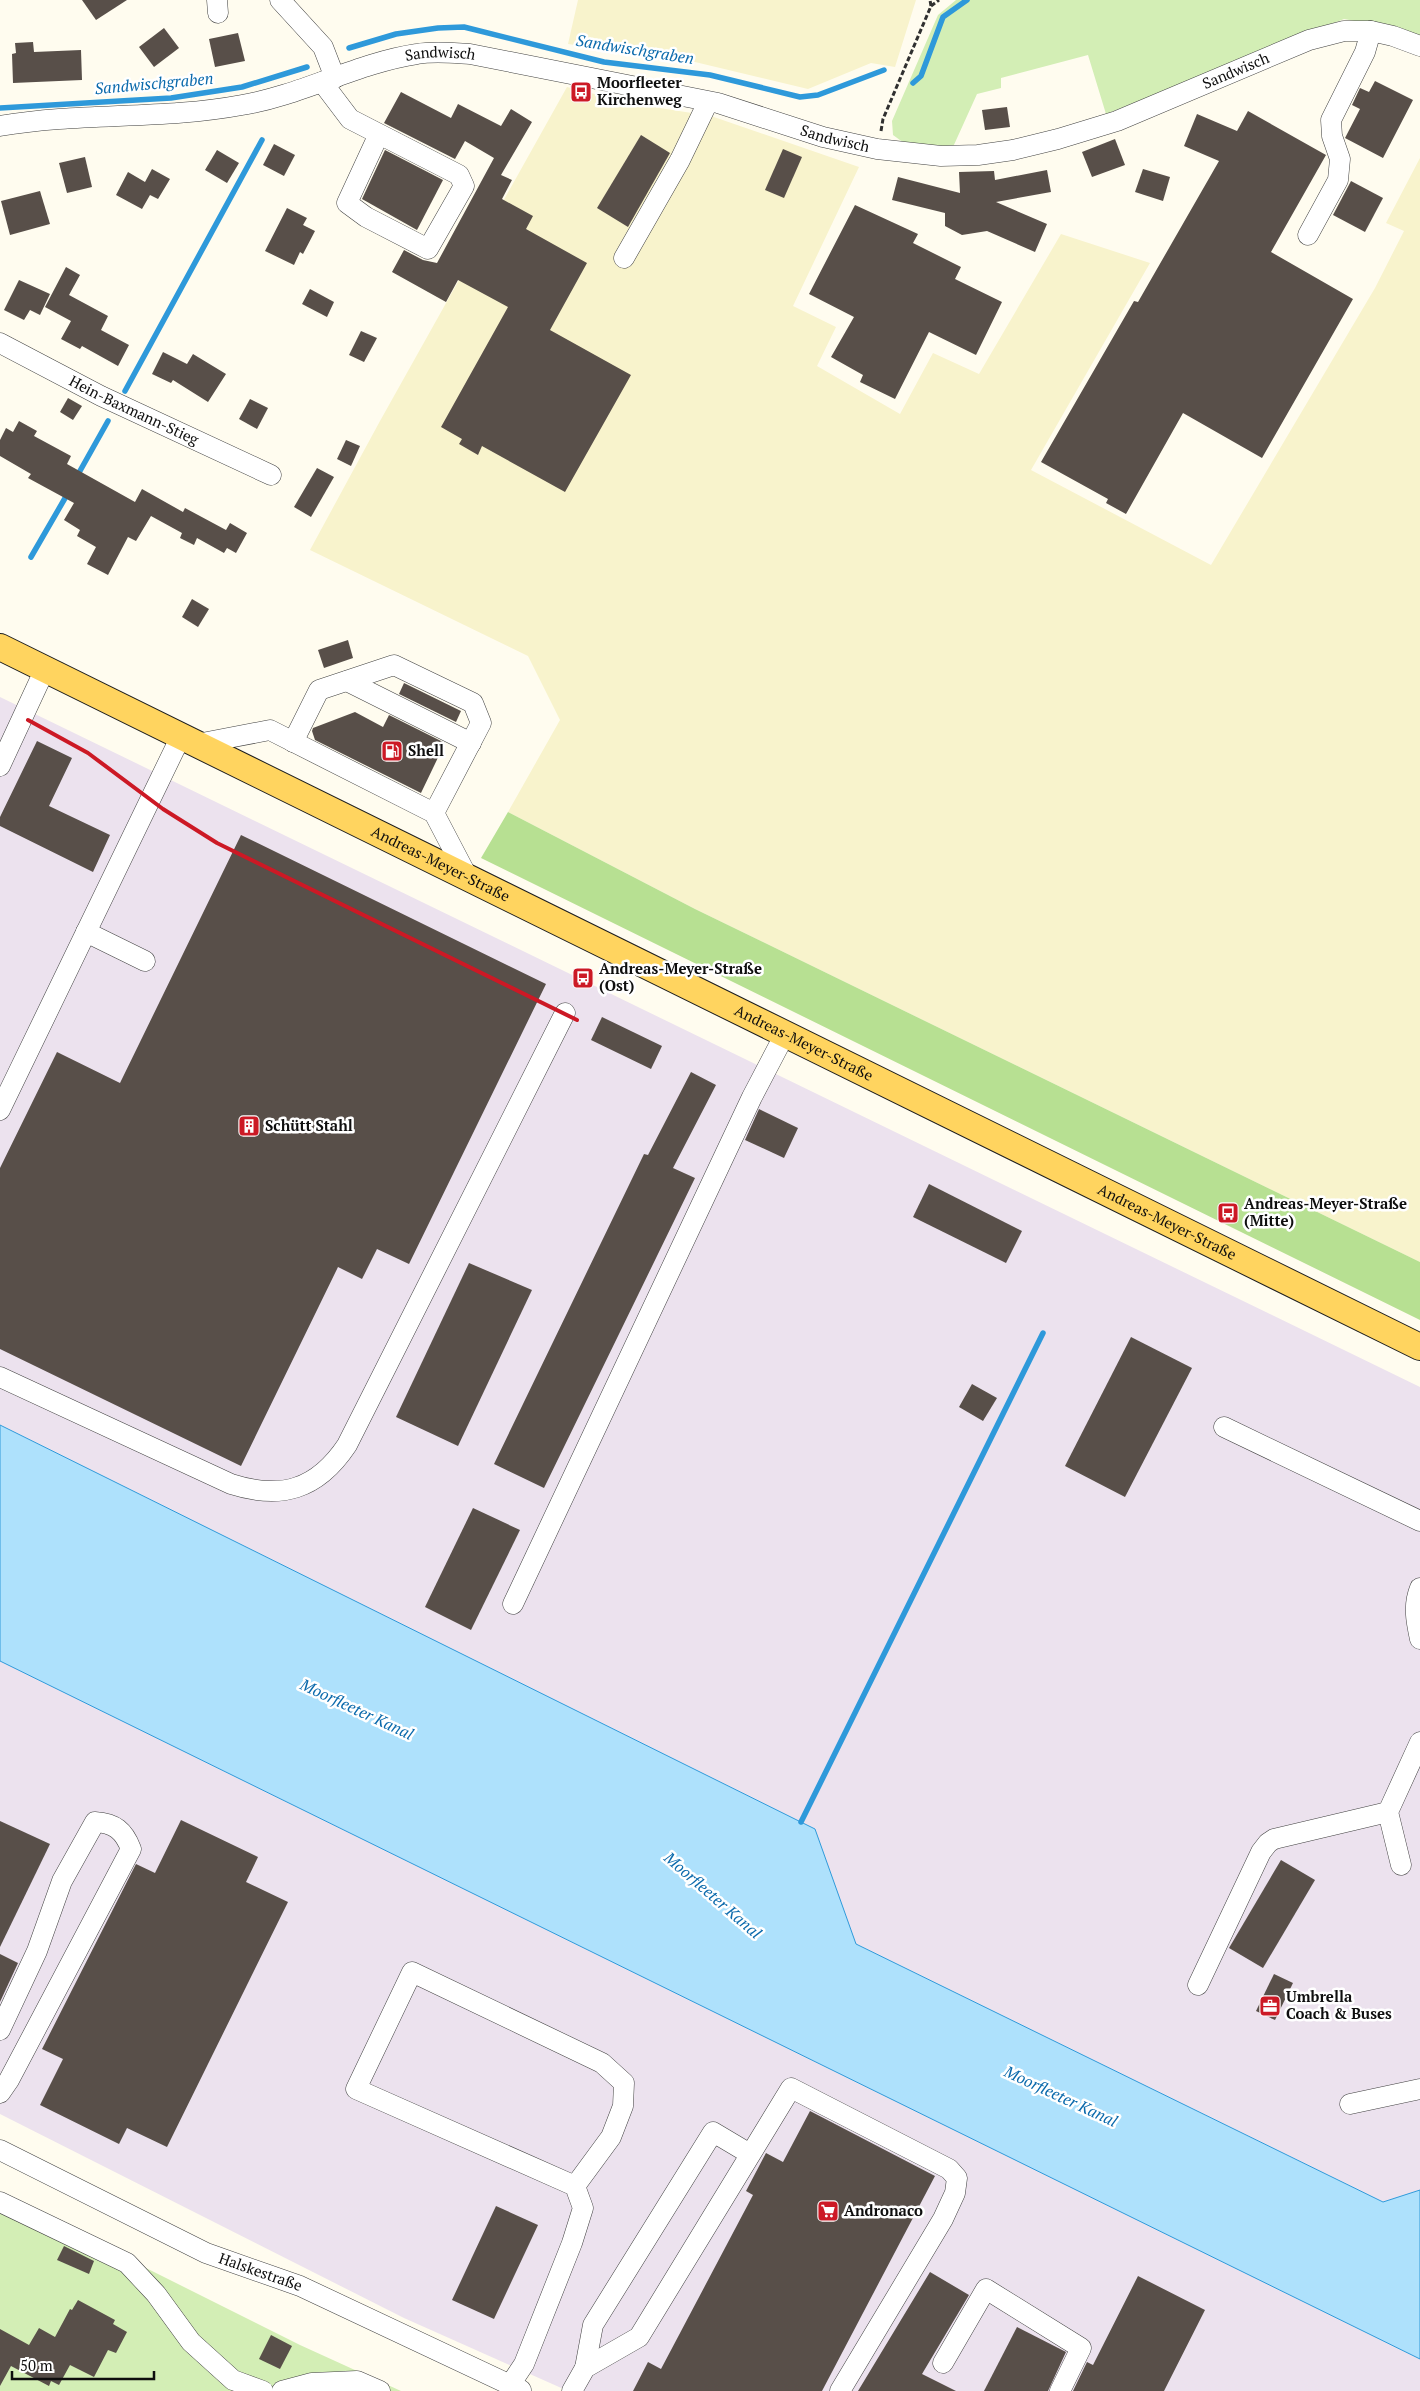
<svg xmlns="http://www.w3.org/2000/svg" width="1420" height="2391" viewBox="0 0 1420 2391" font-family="'PT Serif',serif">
  <rect width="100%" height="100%" fill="#fffcef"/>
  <g fill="#ece2ee">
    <path d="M0,697l1420,690v803l-37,12 -527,-258 -41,-115 -815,-404z"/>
    <path d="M0,1661l1420,698v32h-852l-164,-73 -404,-204z"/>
  </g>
  <g fill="#f8f3cc">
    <path d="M578,0h338l-21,67 -24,-4 -63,26 -113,-27 -127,-18z"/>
    <path d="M567,87l67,17 77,12 148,51 -66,139 43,21 -19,39 83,48 33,-61 46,21 82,-140 89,29 -119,207 180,95 164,-277 29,-57 -18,-8 34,-65v1104l-725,-353 -187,-97 52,-92 -32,-64 -218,-106 70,-129z"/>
  </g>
  <g fill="#d3eeb5">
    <path d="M956,0h464v38l-23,-9 -53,-10 -238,95 -18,-59 -87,23v10l-24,6 -24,53 -49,-4 -11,-8 -1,-14 46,-106z"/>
    <path d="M0,2195l300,150 101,46h-401z"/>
  </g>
  <path fill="#b7e092" d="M508,812l187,97 725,353v58l-939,-462z"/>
  <path fill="#aee1fc" stroke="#2e99da" d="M0,1425l815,404 41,115 527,258 37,-12v169l-1420,-698z"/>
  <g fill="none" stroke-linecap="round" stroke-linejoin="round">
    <g stroke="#2e99da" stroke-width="5.5">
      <path d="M349,48l47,-14 42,-6 26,-1 140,35 106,13 90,22 18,-2 66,-25"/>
      <path d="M913,83l8,-7 22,-59 24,-17"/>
      <path d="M0,108l171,-10 71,-11 65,-20"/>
      <path d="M125,391l137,-251"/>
      <path d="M76,478l32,-57"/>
      <path d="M31,557l37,-64"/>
      <path d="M801,1822l242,-489"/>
    </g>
  </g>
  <g fill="#584f49">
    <path d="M82,0h45l-31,20z"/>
    <path d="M164,28l15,20 -25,19 -15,-20z"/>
    <path d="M238,33l7,28 -30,6 -6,-28z"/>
    <path d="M33,42l1,10 47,-2 1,30 -69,3 -1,-29 4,-1 -1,-10z"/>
    <path d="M1375,81l38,19 -30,58 -38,-20 15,-29 -8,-4 8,-17 9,4z"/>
    <path d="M401,92l50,26 7,-14 43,22 10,-17 21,13 -31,53 11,5 -10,19 31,17 -7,13 61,34 -37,67 81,45 -66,117 -83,-46 -4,9 -19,-11 3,-5 -21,-12 67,-120 -50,-27 -12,22 -54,-30 12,-22 19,10 14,3 57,-105 -29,-17 -10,18 -71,-36z"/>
    <path d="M1007,107l3,20 -25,3 -3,-20z"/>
    <path d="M1248,111l78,44 -55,97 82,47 -91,159 -79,-45 -57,101 -20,-11 2,-4 -67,-37 93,-161 4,1 81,-141 -35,-15 13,-32 40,17z"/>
    <path d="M641,135l29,18 -42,74 -31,-19z"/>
    <path d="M1115,139l10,26 -33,12 -10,-25z"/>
    <path d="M274,144l21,11 -11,21 -21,-11z"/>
    <path d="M783,149l19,8 -18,41 -19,-8z"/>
    <path d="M217,150l22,13 -12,20 -22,-13z"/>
    <path d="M385,150l58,30 -26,50 -55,-31z"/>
    <path d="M85,157l7,30 -25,6 -8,-30z"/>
    <path d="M152,169l18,10 -12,20 -8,-4 -8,14 -26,-14 12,-23 17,10z"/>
    <path d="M1143,169l27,8 -7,24 -28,-9z"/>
    <path d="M1047,170l4,22 -55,10 51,22 -12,28 -48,-21 -25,4 -17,-9v-13l-53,-13 6,-23 62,16 -1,-21 35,-1 1,9z"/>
    <path d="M1351,181l32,17 -18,34 -32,-17z"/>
    <path d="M40,191l10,33 -40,11 -9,-34z"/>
    <path d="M855,205l63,29 -5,9 48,24 -6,12 47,23 -26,53 -47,-23 -34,67 -35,-17 3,-7 -32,-18 23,-40 -45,-23z"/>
    <path d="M287,208l20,10 -4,7 12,6 -12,23 -3,-2 -6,13 -29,-14z"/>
    <path d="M66,267l14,8 -11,20 39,21 -7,14 28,15 -11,21 -36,-20 -2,3 -19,-10 10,-18 -26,-14z"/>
    <path d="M19,280l31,14 -10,21 -10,-5 -6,10 -20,-10z"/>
    <path d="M310,289l24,13 -7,15 -25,-13z"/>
    <path d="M361,331l16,7 -13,24 -15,-7z"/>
    <path d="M163,352l24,12 6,-10 33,20 -18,28 -35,-22 -2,3 -19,-9z"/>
    <path d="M68,398l14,8 -9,14 -13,-8z"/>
    <path d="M250,399l18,9 -11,21 -18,-10z"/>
    <path d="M19,421l18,10 -3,5 37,20 -4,8 68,38 7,-13 41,23 2,-4 41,22 4,-7 17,10 -11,20 -9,-5 -3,5 -27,-15 -3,7 -14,-7 2,-5 -31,-17 -15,25 -8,-4 -20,38 -21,-11 9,-17 -19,-11 3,-6 -16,-10 10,-17 -46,-25 3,-4 -31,-18v-16l6,-12 7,4z"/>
    <path d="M346,440l14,6 -9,20 -14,-7z"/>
    <path d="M317,468l17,9 -23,40 -17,-10z"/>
    <path d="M192,599l17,10 -11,18 -16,-10z"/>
    <path d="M348,640l5,18 -29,10 -6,-18z"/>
    <path d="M404,683l57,28 -5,11 -57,-28z"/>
    <path d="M355,712l28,15 6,-12 56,28 -24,50 -106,-53 -3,-9 1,-3z"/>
    <path d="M37,741l35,17 -23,48 61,29 -17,37 -93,-46v-9z"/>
    <path d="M241,835l305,149 -137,280 -32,-15 -15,30 -24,-12 -97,199 -241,-117v-181l57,-116 63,31z"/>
    <path d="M602,1017l60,29 -11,23 -60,-29z"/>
    <path d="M691,1072l25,13 -43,83 22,10 -151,310 -50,-24 150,-310 4,1z"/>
    <path d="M759,1109l39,19 -14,30 -39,-18z"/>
    <path d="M929,1184l93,47 -16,32 -93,-46z"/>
    <path d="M469,1263l63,27 -74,156 -62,-29z"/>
    <path d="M1131,1337l61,31 -67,129 -60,-31z"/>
    <path d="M972,1384l25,14 -14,23 -24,-14z"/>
    <path d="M473,1508l47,22 -49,100 -46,-23z"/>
    <path d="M181,1820l77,37 -12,25 42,20 -121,245 -40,-19 -8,16 -79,-39 23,-46 -21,-10 94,-185 19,9z"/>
    <path d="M0,1821l50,23 -50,103z"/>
    <path d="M1281,1860l34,20 -52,88 -34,-20z"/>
    <path d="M0,1954l18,9 -18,39z"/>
    <path d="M1274,1974l19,9 -18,37 -19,-9z"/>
    <path d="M810,2111l125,65 -113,215h-189l15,-29 13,7 92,-174 -7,-4 20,-38 17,9z"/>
    <path d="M496,2206l42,19 -44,94 -42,-19z"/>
    <path d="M64,2246l30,15 -5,13 -32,-14z"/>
    <path d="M930,2272l39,23 -47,79 34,17h-98z"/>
    <path d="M1138,2276l67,34 -41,81h-91l14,-29 6,3z"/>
    <path d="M78,2300l37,20 -2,4 14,8 -11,21 -8,-3 -14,27 -24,-12 -11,20 -8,-4 -2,5 -38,-20 -11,20v-57l29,16 10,-17 16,9 15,-28 2,1z"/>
    <path d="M1017,2327l49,25 -18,39h-64z"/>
    <path d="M271,2335l21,11 -12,23 -21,-10z"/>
  </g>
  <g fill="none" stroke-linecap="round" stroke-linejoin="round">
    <g stroke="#414141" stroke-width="21">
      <g id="minor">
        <path d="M217,0l1,13"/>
        <path d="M280,0l43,47 12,31"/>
        <path d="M322,82l28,37 109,56 5,11 -36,63 -62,-32 -19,-14 32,-69"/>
        <path id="s1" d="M0,126c80,-14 162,-6 242,-21 60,-10 115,-42 175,-51 17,-3 36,-1 53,0l248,49 105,34 54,12 64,7 37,-1 35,-5 45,-11 59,-18 192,-81 35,-9h27l22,5 27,10"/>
        <path d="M1308,235l30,-55 2,-21 -8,-23 -1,-16 34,-68 6,-21"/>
        <path d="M624,258l56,-98 28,-58"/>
        <path id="s2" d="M0,343l101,53 170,79"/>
        <path d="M347,681l124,62"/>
        <path d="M293,742l26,-52 75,-25 79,38 8,20 -47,90"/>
        <path d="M197,744l73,-14 164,83 33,63"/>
        <path d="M0,766l45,-97"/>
        <path d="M86,932l59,29"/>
        <path d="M0,1110l181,-374"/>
        <path d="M0,1377l231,107c50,16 86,6 116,-39l218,-432"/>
        <path d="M1224,1427l196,94"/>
        <path d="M1420,1588c-7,17 -4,33 0,51"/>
        <path d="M513,1604l239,-507 33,-63"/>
        <path d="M1401,1865l-13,-53 32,-70"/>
        <path d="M1198,1985l63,-133 7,-9 6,-4 114,-27"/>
        <path d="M0,2030l37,-79 25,-70 33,-59c20,1 29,9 36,27l-122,231 -9,13"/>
        <path d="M1350,2104l70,-15"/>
        <path id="s3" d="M0,2150l206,103 94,33 221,104"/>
        <path d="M0,2202l127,61 29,31 35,48 42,38 30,11"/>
        <path d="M943,2363l43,-74 95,59 -21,43"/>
        <path d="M585,2368l8,-43 120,-193 37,22"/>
        <path d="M510,2385l14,-21 48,-121 11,-35 -8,-22 -219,-97 56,-117 190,91 22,20 -1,23 -12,31 -36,49"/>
        <path d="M282,2391l30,-8 45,-2 23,10"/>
        <path d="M572,2391l13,-23 54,-31 152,-249 158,81 8,9 -2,15 -12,26 -103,172"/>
      </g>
    </g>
    <g stroke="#1f1f1f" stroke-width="28">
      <g id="major">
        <path id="s4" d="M0,647l1420,700"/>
      </g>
    </g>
    <g stroke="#303030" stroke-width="3" stroke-dasharray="5 2.5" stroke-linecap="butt">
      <path d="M931,6l8,-6"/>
      <path d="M881,131l2,-12 48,-113 -1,-6"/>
    </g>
    <use href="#minor" stroke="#fff" stroke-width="20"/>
    <use href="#major" stroke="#ffd45f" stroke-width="26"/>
    <path stroke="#cc1925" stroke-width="4" d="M28,720l60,33 75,56 54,34 360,177"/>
  </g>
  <defs>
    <g id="bus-square" transform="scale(1.125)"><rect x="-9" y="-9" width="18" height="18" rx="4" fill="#cc1925" stroke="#fff"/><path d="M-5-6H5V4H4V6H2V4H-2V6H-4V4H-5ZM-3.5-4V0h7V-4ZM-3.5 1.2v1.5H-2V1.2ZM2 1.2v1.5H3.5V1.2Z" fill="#fff"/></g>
    <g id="fuel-square" transform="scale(1.125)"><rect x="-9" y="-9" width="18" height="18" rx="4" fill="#cc1925" stroke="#fff"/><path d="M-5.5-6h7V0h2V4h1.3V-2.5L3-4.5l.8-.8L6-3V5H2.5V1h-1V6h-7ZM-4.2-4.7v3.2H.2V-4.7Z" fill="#fff"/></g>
    <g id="building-square" transform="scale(1.125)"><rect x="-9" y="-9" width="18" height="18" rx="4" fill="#cc1925" stroke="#fff"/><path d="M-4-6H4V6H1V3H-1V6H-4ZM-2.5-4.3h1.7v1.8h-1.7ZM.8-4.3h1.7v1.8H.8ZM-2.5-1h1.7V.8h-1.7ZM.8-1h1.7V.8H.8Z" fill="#fff"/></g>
    <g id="office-square" transform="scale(1.125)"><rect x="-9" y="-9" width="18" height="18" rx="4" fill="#cc1925" stroke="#fff"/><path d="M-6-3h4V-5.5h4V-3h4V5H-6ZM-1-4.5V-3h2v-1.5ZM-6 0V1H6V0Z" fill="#fff"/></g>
    <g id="supermarket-square" transform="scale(1.125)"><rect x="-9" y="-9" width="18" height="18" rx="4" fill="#cc1925" stroke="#fff"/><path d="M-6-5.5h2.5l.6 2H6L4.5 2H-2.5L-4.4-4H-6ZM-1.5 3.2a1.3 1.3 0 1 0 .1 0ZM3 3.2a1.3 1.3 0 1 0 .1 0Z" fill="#fff"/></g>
  </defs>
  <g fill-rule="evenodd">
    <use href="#bus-square" x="581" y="92"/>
    <use href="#fuel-square" x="392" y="751"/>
    <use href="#bus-square" x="583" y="978"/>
    <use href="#building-square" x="249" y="1126"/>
    <use href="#bus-square" x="1228" y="1213"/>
    <use href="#office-square" x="1270" y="2006"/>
    <use href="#supermarket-square" x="828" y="2211"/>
  </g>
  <g text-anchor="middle" stroke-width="5" stroke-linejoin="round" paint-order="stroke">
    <g font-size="15" fill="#0e0e0e" stroke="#fff">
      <text dy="5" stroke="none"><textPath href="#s1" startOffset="449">Sandwisch</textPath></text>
      <text dy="5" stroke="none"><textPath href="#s1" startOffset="1271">Sandwisch</textPath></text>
      <text dy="5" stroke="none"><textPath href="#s1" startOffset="854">Sandwisch</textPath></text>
      <text dy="5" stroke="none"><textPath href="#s2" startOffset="150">Hein-Baxmann-Stieg</textPath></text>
      <text dy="5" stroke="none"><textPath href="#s4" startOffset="491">Andreas-Meyer-Straße</textPath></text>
      <text dy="5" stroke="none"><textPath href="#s4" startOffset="896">Andreas-Meyer-Straße</textPath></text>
      <text dy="5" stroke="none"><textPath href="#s4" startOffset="1301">Andreas-Meyer-Straße</textPath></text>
      <text dy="5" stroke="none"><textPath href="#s3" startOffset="288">Halskestraße</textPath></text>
    </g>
    <g font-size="15" font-weight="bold" fill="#0e0e0e" stroke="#fff" text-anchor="start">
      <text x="597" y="88">Moorfleeter<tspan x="597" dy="17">Kirchenweg</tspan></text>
      <text x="408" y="756">Shell</text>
      <text x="599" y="974">Andreas-Meyer-Straße<tspan x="599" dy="17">(Ost)</tspan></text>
      <text x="265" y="1131">Schütt Stahl</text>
      <text x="1244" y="1209">Andreas-Meyer-Straße<tspan x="1244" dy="17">(Mitte)</tspan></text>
      <text x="1286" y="2002">Umbrella<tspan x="1286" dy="17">Coach &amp; Buses</tspan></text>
      <text x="844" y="2216">Andronaco</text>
    </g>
    <g font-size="16" font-style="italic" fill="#0b6aac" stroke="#fff">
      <text transform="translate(635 49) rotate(9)" y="6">Sandwischgraben</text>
      <text transform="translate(154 83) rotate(-5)" y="6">Sandwischgraben</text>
      <text transform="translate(357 1709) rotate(25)" y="6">Moorfleeter Kanal</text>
      <text transform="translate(713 1895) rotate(41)" y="6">Moorfleeter Kanal</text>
      <text transform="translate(1061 2096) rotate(25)" y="6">Moorfleeter Kanal</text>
    </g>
  </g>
  <path d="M12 2371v8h142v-8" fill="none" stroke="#0e0e0e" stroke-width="2.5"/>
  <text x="20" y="2371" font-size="15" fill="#0e0e0e" stroke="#ffffff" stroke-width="4" paint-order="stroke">50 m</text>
</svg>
